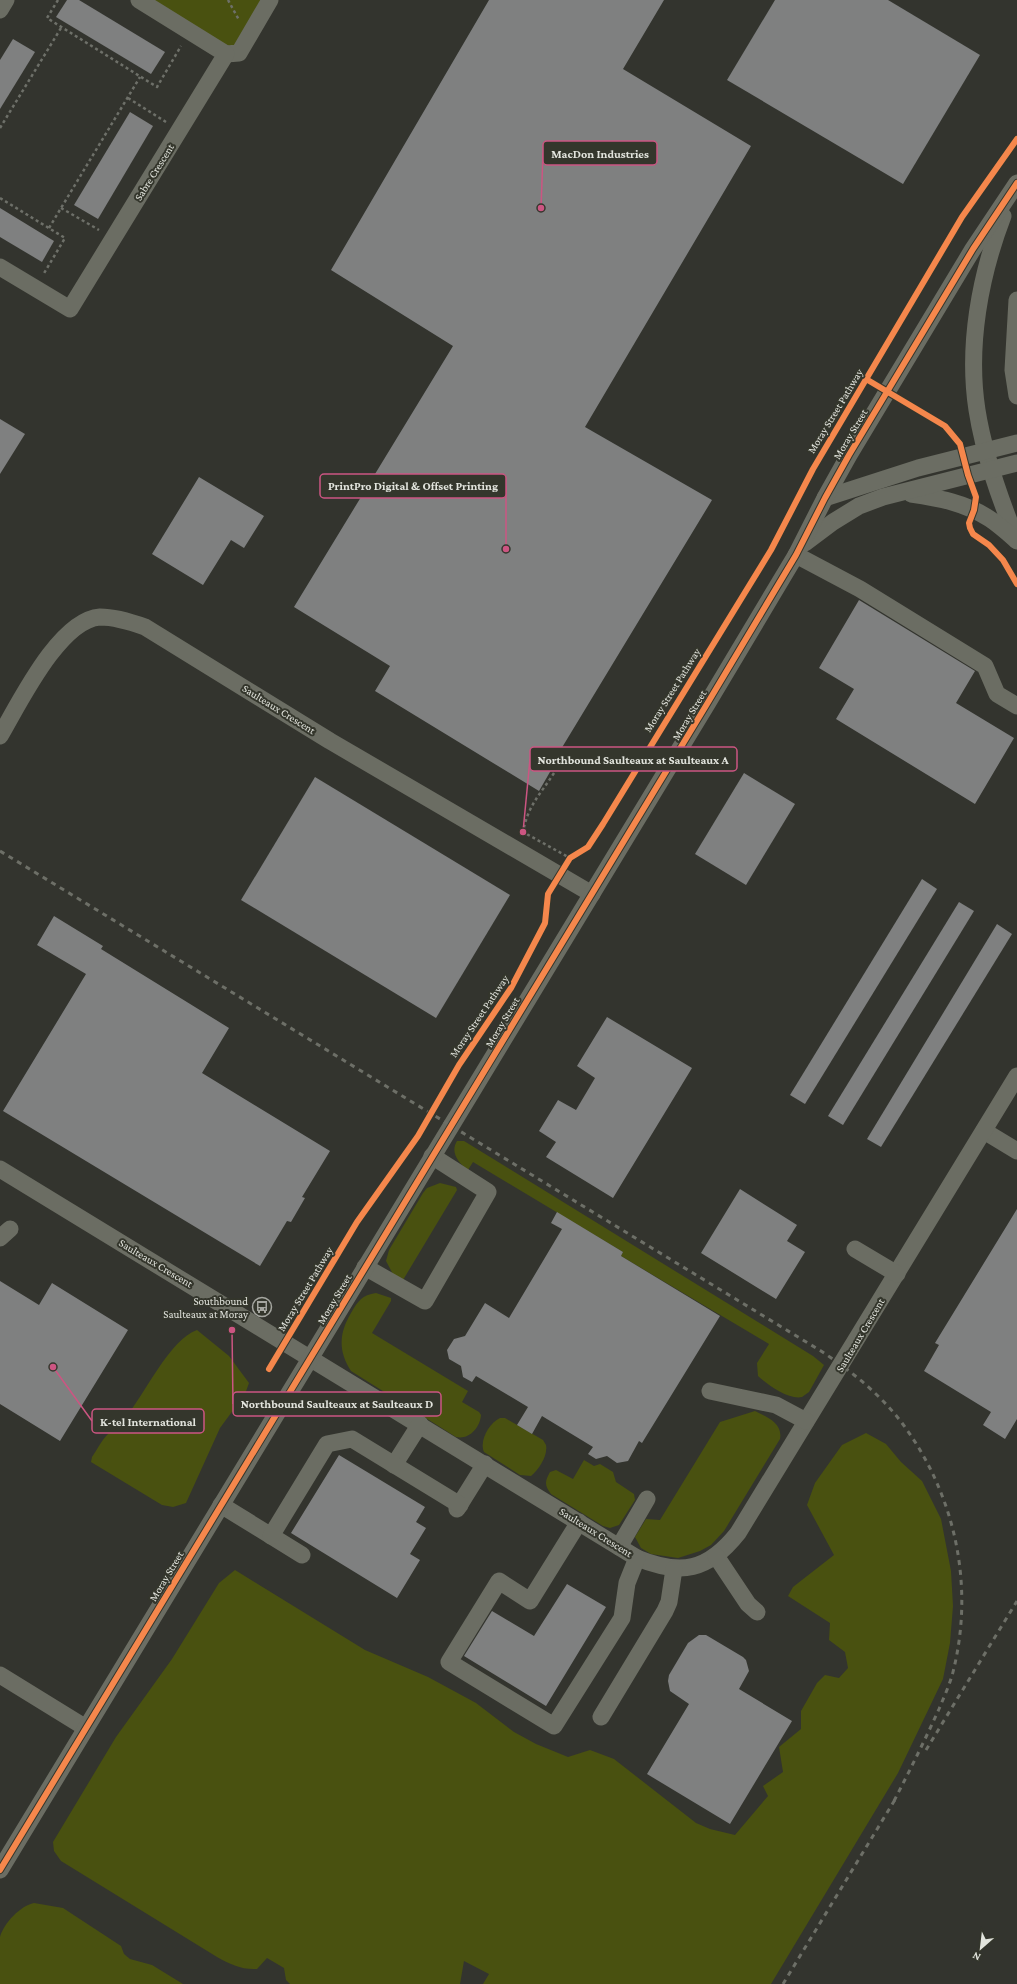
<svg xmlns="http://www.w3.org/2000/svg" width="1017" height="1984" viewBox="0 0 1017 1984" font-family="'Crimson Pro',serif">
  <rect width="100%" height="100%" fill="#33342e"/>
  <g fill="#495110">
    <path d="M139,0h131l-31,53z"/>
    <path d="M457,1141h7l349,215 11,9 -15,27 -7,5c-13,3 -34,-12 -44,-21l-1,-13 12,-19 -148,-88 2,-4 -150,-90 -5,8c-10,-7 -18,-18 -11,-29z"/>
    <path d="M440,1183l16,4 1,3 -54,90 -9,-4 -8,-15 3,-11 34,-57 4,-5z"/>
    <path d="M376,1293l15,5v3l-19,32 96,58 -6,11 17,10 2,3c-1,13 -12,25 -25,22l-105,-66c-13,-20 -12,-38 0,-58 7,-12 11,-18 25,-20z"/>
    <path d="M197,1330l32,26 20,27 -4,11 -25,34 -34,75 -13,4 -11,-2 -71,-43 1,-5c5,-7 9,-16 16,-23 5,-6 12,-10 18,-17 18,-22 44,-78 71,-87z"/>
    <path d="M755,1411c12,6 28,12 25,28l-56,92 -13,14 -11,6 -22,7 -27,-4 -10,-6 -6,-11 11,-18 14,1 60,-98z"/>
    <path d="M500,1418h5l38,22 3,5c2,11 -7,24 -15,31l-11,-1 -36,-23c-5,-11 5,-29 16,-34z"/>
    <path d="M866,1433l20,11 15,18 21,19 19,38 10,52 2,35 -3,37 -7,36 -45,94 -127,211h-288l6,-10 -25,-13 -4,23h-170l-4,-4 -2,-12 -17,-10 -10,11c-15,1 -27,-5 -40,-12l-156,-96 -7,-10 -1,-9 63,-105 56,-78 47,-76 16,-13 130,80 63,27 48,26 38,29 22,12 32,13 22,-7 24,9 82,64 14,6 25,6 33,-39 -5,-10 20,-14 -4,-25 22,-18v-18l16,-28 8,-8 14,3 9,-10 -3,-16 -16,-12 1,-17 -42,-27 5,-9 41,-32 -27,-50 8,-22 27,-38z"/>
    <path d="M584,1460l10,6 6,-2 13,8 3,10 18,12 1,6 -16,25 -9,3 -7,-2 -52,-32c-7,-9 -6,-13 -1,-22l6,-2 17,9z"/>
    <path d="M34,1903l29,5 58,38 3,8 6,5 22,6 31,19h-183c0,-11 0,-38 0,-47 4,-14 20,-31 34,-34z"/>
  </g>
  <g fill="#7f8080">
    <path d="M67,0h12l86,52 -14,22 -95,-57z"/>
    <path d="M489,0h175l-41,69 128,77 -166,281 127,73 -160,264 2,1 -15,26 -164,-100 15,-25 -96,-59 159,-261 -122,-76z"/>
    <path d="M775,0h113l92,55 -77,129 -176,-104z"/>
    <path d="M13,39l22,13 -35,57v-49z"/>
    <path d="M130,112l23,14 -55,93 -24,-14z"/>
    <path d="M0,208l54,33 -12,21 -42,-25z"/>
    <path d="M0,419l25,15 -25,40z"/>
    <path d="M199,477l65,39 -20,32 -13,-8 -28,45 -51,-31z"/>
    <path d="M859,600l116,71 -19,32 58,35 -39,66 -139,-85 18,-30 -35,-21z"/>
    <path d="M744,773l51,31 -49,81 -51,-31z"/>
    <path d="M315,777l195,118 -74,123 -195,-118z"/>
    <path d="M922,879l15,10 -132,215 -15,-9z"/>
    <path d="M959,902l15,9 -131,214 -15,-9z"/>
    <path d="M54,916l49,30 -2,3 128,79 -27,45 128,78 -28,46 3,1 -14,24 -4,-1 -27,45 -257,-155 83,-137 -49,-29z"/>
    <path d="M997,924l15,10 -131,213 -14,-8z"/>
    <path d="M607,1017l85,51 -79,130 -67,-41 10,-15 -17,-11 19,-31 18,10 19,-32 -18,-12z"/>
    <path d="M740,1189l57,36 -10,16 18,11 -29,47 -75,-46z"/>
    <path d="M1017,1209v210l-12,20 -22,-14 8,-13 -67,-41 15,-26 -4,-2z"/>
    <path d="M557,1212l66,40 -2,4 99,60 -78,127 -3,-2 -11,20 -11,2 -10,-7 -11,3 -8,-5 5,-7 -51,-31 -10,18 -15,-9 11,-18 -52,-31 -4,6 -9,-5 -2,-11 -12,-7 -2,-9 7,-11 11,-3 20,-33 24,15 53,-89 -11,-6z"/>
    <path d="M0,1281l39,24 13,-22 76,47 -68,111 -60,-37z"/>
    <path d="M339,1455l86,52 -9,15 10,6 -16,26 10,6 -23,38 -106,-65z"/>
    <path d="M567,1584l39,23 -60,99 -82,-50 28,-45 42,25z"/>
    <path d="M699,1635h7l37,22 3,3 3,11 -10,18 53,32 -62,103 -83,-50 42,-70 -19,-13 -2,-10 1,-6 19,-32z"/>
  </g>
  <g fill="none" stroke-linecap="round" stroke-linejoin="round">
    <g stroke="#6e7069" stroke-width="2.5" stroke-dasharray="3 3" stroke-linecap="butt">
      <path d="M58,0l-11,18 110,69 24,-41"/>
      <path d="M228,0l11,20"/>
      <path d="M128,98l38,24"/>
      <path d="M0,128l61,-100"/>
      <path d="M0,198l65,40 -22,37"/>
      <path d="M61,208l38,22"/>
      <path d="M49,228l91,-151"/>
      <path d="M554,773c-14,22 -26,32 -31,59l47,26"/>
    </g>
    <g stroke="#6b6d63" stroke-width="17">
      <path d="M0,10l6,-10"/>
      <path d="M226,54l13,-1 31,-53"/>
      <path d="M1003,216c-23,60 -36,130 -26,194 7,45 23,89 40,131"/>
      <path d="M0,267l70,42 156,-255 -87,-54"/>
      <path d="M1017,300l-4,70 4,26"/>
      <path d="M911,494c28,4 55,9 79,25 9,6 18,14 26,21"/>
      <path d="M825,498l93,-30 99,-25"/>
      <path d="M805,543l28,-21 26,-16 24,-9 134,-34"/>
      <path d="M796,555l64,34 125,77 12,28 20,12"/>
      <path d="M0,736c19,-32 59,-116 100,-119 15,0 31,5 45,10l185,114 262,153"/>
      <path d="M984,1131l33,20"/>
      <path d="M0,1169l637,389c44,18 71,13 101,-25l279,-457"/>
      <path d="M0,1238l10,-9"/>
      <path d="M855,1249l42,25"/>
      <path d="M365,1267l60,34 63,-109 -56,-36"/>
      <path d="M710,1391l66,14 30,16"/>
      <path d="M394,1465l26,-41"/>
      <path d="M221,1505l81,50"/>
      <path d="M457,1509l28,-45"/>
      <path d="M579,1522l-49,79 -31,-20 -50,81 105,64 68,-108 5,-35 10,-25"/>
      <path d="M271,1536l56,-92 25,-5 108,66"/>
      <path d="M619,1547l28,-48"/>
      <path d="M716,1556l32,48 9,8"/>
      <path d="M0,1675l86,53"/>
      <path d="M601,1717l64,-106 4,-9 5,-33"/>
      <path d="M0,1870l707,-1166 89,-149 29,-57 24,-43 124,-206 44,-66"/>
    </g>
    <g stroke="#6d6f67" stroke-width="3" stroke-dasharray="5 5" stroke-linecap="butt">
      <path d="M0,851l821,500c30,20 59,43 81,72 53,71 73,162 51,249 -3,12 -9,25 -14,37 -14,31 -29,61 -45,92"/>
      <path d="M926,1750l91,-149"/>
      <path d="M783,1984l113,-186"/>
    </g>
    <g stroke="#34362c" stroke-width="8">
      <g id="cycleway">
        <path d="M866,379l79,47 15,18 8,31 8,22 -2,13 -5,13 1,5 3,6 16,11 14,15 14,24"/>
        <path d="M269,1369l88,-147 61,-86 41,-71 52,-77 34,-65 3,-29 22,-36 18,-11 15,-23 168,-274 42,-81 149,-252 55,-78"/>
        <path d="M0,1870l707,-1166 89,-149 29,-57 24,-43 124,-206 44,-66"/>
      </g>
    </g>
    <use href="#cycleway" stroke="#f5874c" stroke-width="6"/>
  </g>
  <defs>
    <g id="bus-ring" transform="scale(1)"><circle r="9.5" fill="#34362c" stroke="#a5a6a0" stroke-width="1.5"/><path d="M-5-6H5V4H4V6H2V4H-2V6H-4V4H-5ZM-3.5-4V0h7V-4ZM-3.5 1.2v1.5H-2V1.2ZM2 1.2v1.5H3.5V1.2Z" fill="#a5a6a0"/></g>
  </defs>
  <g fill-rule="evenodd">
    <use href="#bus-ring" x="262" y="1307"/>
  </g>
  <g text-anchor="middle" stroke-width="4" stroke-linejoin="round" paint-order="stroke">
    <g font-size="11" fill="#e2e4dd" stroke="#34362c">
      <text transform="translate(154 172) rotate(-58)" y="4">Sabre Crescent</text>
      <text transform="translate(835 411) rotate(-59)" y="4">Moray Street Pathway</text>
      <text transform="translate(850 434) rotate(-59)" y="4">Moray Street</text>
      <text transform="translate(672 690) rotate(-58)" y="4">Moray Street Pathway</text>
      <text transform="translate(279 709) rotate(32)" y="4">Saulteaux Crescent</text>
      <text transform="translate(689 715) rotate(-59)" y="4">Moray Street</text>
      <text transform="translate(479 1016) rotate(-56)" y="4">Moray Street Pathway</text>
      <text transform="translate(502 1022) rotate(-59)" y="4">Moray Street</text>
      <text transform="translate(156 1263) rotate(31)" y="4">Saulteaux Crescent</text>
      <text transform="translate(305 1289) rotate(-59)" y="4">Moray Street Pathway</text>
      <text transform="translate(334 1299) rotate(-59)" y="4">Moray Street</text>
      <text transform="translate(860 1335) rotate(-59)" y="4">Saulteaux Crescent</text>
      <text transform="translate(596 1532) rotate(32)" y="4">Saulteaux Crescent</text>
      <text transform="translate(166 1576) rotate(-59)" y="4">Moray Street</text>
    </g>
    <g font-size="11" fill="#e2e4dd" stroke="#34362c" text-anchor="end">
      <text x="248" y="1305">Southbound<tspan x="248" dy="13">Saulteaux at Moray</tspan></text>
    </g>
  </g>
  <path fill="none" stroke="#cc5582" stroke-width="1.5" d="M541 208L543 153M506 549L506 486M523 832L530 759M232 1330L233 1404M53 1367L92 1421"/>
  <g fill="#cc5582" stroke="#34362c" stroke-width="1.5">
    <circle cx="541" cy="208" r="4"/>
    <circle cx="506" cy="549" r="4"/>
    <circle cx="523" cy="832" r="4"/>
    <circle cx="232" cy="1330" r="4"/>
    <circle cx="53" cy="1367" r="4"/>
  </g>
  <g fill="#34362c" stroke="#cc5582" stroke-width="1.5">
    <rect x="543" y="141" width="114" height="24" rx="4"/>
    <rect x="320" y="474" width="186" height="24" rx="4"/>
    <rect x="530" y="747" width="207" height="24" rx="4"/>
    <rect x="233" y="1392" width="208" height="24" rx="4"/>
    <rect x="92" y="1409" width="112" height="24" rx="4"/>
  </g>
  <g font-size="12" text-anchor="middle" font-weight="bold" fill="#e2e4dd">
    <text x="600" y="158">MacDon Industries</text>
    <text x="413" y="490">PrintPro Digital &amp; Offset Printing</text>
    <text x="633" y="764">Northbound Saulteaux at Saulteaux A</text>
    <text x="337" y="1408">Northbound Saulteaux at Saulteaux D</text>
    <text x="148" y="1426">K-tel International</text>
  </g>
  <g transform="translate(981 1948) rotate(208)" stroke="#34362c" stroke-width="3" paint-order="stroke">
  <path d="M0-3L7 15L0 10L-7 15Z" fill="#e2e4dd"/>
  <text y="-6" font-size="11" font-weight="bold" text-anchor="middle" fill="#e2e4dd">N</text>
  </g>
</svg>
